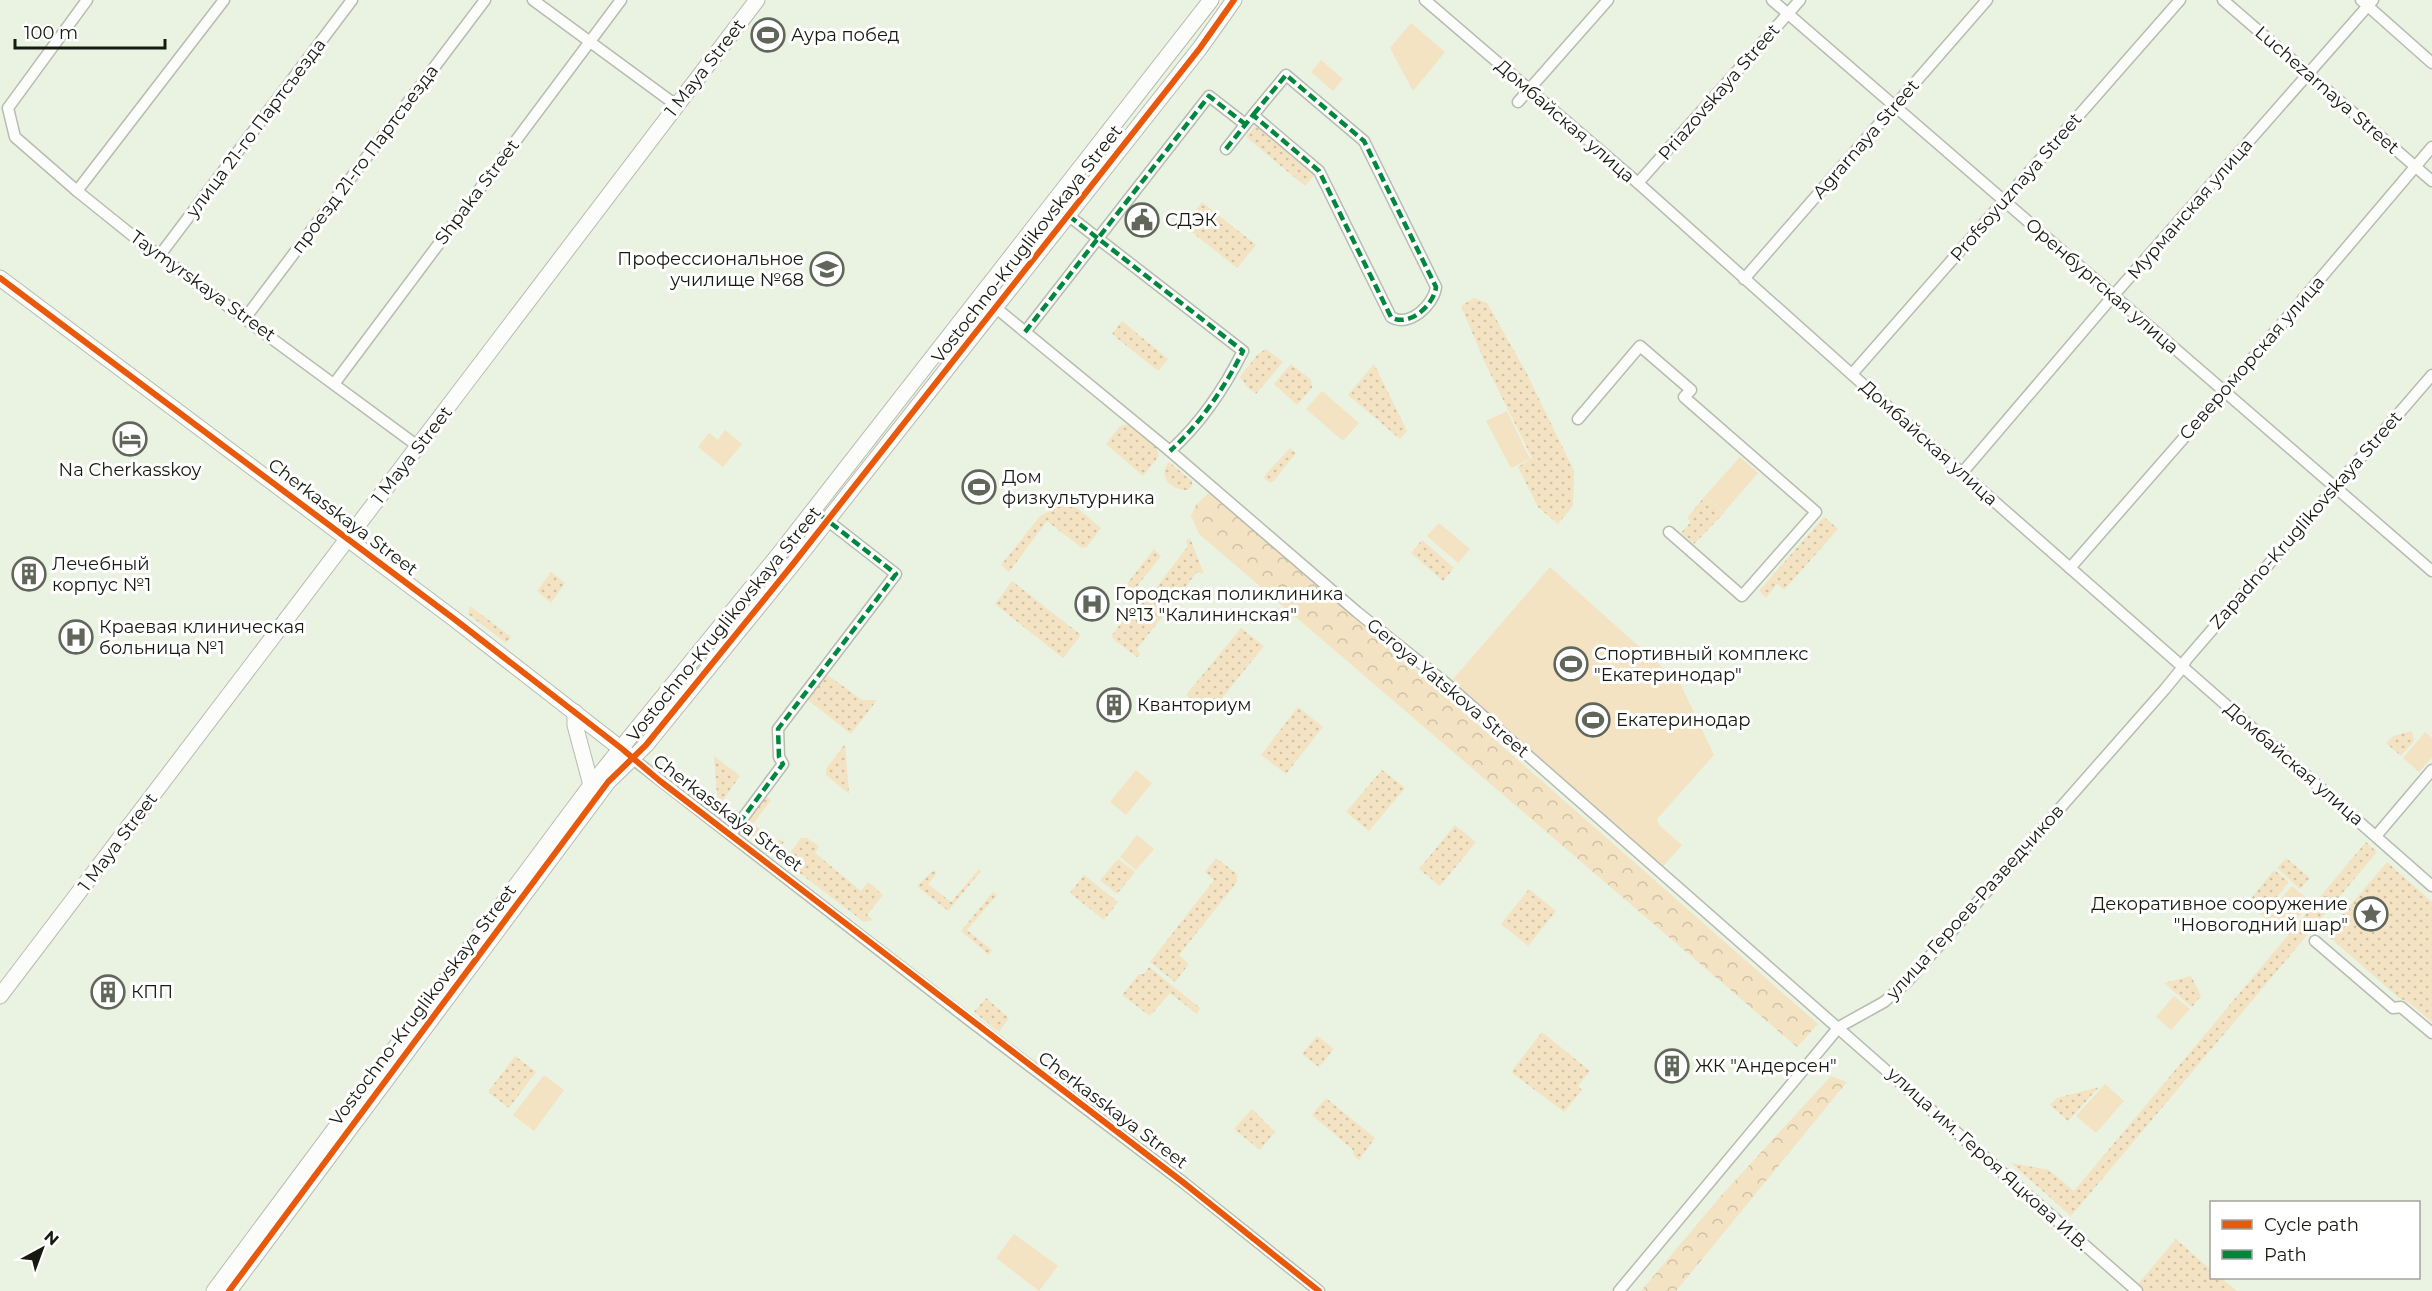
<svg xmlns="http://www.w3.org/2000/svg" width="2432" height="1291" viewBox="0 0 2432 1291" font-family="Montserrat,sans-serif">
  <defs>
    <pattern id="grass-dots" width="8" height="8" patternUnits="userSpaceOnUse" patternTransform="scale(1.5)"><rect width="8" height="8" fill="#f3e3c3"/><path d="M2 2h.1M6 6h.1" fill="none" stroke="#d0c2a6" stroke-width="1.8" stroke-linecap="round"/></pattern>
    <pattern id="forest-crowns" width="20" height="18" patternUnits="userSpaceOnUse" patternTransform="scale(1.5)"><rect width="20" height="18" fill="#f3e3c3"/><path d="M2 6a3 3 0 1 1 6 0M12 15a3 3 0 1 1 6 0" fill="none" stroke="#d0c2a6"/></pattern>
  </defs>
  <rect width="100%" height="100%" fill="#eaf2e2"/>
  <g fill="url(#grass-dots)">
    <path d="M1257,124l59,49 -11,13 -59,-49z"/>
    <path d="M1202,202l54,43 -19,23 -53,-42z"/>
    <path d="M1474,298l13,5 39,69 48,99 -1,35 -15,18 -20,-17 -20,-40 14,-9 -47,-95 -24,-57z"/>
    <path d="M1122,321l46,38 -10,12 -46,-37z"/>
    <path d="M1266,349l17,13 -27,32 -8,-6 -8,-11 18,-23z"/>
    <path d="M1291,364l20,16 1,8 -15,17 -23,-21z"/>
    <path d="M1374,364l33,67 -7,8 -52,-44z"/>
    <path d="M1131,424l25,22 3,10 -16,20 -37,-32 14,-18z"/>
    <path d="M1290,448l6,5 -22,28 -4,2 -6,-5 2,-4z"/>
    <path d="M1169,462l23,19v5l-4,4c-15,1 -32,-13 -19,-28z"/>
    <path d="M1705,496l19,17 -30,31 -13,-11 10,-11 -4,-4z"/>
    <path d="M1065,498l36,30 -14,19 -5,1 -35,-27 -38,51 -8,-7 39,-49 19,-11z"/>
    <path d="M1824,517l14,12 -54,61 -7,-6 -11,14 -7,-7z"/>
    <path d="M1190,538l14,36 -7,-2 -60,77 3,5 -3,3 -24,-18 -1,-4 27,-35 7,1 42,-55 -2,-5z"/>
    <path d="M1422,540l32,28 -11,13 -32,-28z"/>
    <path d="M1154,549l7,7 -35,44 -7,-6z"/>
    <path d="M551,572l14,11 -14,20 -14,-12z"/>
    <path d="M1012,581l69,54 -18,23 -68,-54z"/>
    <path d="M470,606l41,31 -5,6 -38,-29z"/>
    <path d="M1241,628l23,18 -55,68 -23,-19z"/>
    <path d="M824,676h5l33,24h15l-26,34 -44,-35z"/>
    <path d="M1298,707l25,20 -37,47 -25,-19z"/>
    <path d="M2412,731l2,10 -13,15 -15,-13 7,-7z"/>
    <path d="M845,744l4,50 -23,-19v-6z"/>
    <path d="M714,756l26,20 -22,31z"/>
    <path d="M1382,770l23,18 -36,43 -23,-19z"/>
    <path d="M766,796l5,4 -18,24 24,18 3,-3 4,3 -9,11 -33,-25z"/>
    <path d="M1455,825l21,17 -36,44 -21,-17z"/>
    <path d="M801,838h6l12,8 -4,7 46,38 7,-9 15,13 -16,20 6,5 -9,2 -80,-61z"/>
    <path d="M2366,842l11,10 -306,364 -60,-53 38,7 25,21z"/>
    <path d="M1216,858l21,16v8l-58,73 10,9 -14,18 -25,-20 64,-82 -9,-8z"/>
    <path d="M2286,858l24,20 -10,11 -23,-21z"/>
    <path d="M1118,859l17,13 -18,22 -17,-14z"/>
    <path d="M2387,862l45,40v120l-22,-19 -11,-5 -73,-64z"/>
    <path d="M979,869l2,2 -33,40 -31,-25 17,-16 3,3 -9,11 23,18z"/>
    <path d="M2274,870l15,12 -23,28 3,3 -4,5 -13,-11 -2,-7z"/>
    <path d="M1084,875l34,27 -14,18 -34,-27z"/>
    <path d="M1529,889l27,22 -28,35 -27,-22z"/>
    <path d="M993,892l4,3 -30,35 25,20 -3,5 -28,-24z"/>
    <path d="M1149,967l51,41 -3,6 -27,-21 -20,23 -28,-21 17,-21h5z"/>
    <path d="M2191,976l10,20 -9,11 -28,-24z"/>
    <path d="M986,998l23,20 -10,14 -25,-20z"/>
    <path d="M1542,1032l48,39 -12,15 4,4 -18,22 -53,-40z"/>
    <path d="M1317,1036l17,13 -15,18 -17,-13z"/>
    <path d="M515,1056l21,16 -27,36 -21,-16z"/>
    <path d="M2099,1087l-31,34 -18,-16 7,-7z"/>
    <path d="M1326,1098l49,40 -16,22 -5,-4 -1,-6 -41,-35z"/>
    <path d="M1252,1109l23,23 -15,18 -26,-21z"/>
    <path d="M2176,1239l35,31 1,8h9l16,13h-96l-4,-6z"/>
  </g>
  <g fill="url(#forest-crowns)">
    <path d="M1211,490l607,534 -21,23 -598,-513 -8,-18 5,-11z"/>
    <path d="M1831,1076l16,6 -171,209h-35l79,-94z"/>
  </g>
  <g fill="#f3e3c3">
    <path d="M1411,23l34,29 -32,39 -23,-43z"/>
    <path d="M1321,60l22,19 -10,12 -22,-19z"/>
    <path d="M1322,391l37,32 -16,18 -37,-32z"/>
    <path d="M1507,411l23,48 -19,9 -25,-47z"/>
    <path d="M725,430l17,14 -19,23 -25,-20 11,-14 9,7z"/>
    <path d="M1740,457l18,16 -34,39 -19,-16z"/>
    <path d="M1439,523l31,26 -12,14 -31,-27z"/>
    <path d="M1550,567l130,116 34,72 -57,64 2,6 23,20 -23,26 -211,-186z"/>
    <path d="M2425,732l7,6v19l-13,15 -16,-14z"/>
    <path d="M1136,770l16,13 -26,32 -16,-13z"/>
    <path d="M1137,835l17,14 -18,21 -16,-13z"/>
    <path d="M2292,886l19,16 -27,32 -19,-16z"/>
    <path d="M2174,996l16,13 -19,21 -15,-13z"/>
    <path d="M544,1075l20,15 -30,41 -21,-16z"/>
    <path d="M2105,1084l19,17 -28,32 -20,-17z"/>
    <path d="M1014,1234l44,32 -19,25 -43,-33z"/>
  </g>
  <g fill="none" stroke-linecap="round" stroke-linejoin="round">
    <g stroke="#b6bcb0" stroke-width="13">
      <g id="street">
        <path d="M87,0l-79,108 7,29 62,54 61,49 281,207"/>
        <path d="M533,0l143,105"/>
        <path d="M1425,0l213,183 324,290 470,413"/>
        <path d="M1772,0l660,571"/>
        <path d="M2223,0l209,181"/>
        <path d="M2361,0l71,63"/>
        <path d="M1518,102l90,-102"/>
        <path d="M1226,149l27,-34 66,56 72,146c18,11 43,-12 45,-30l-72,-146 -78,-66 -33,40"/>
        <path d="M1638,183l162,-183"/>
        <path d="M77,191l147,-191"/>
        <path d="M1069,216l174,135c-18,36 -43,73 -73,100"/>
        <path d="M160,255l192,-255"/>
        <path d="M1744,279l243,-279"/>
        <path d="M996,308l174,143 187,161 85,68 695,611"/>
        <path d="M246,317l239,-317"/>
        <path d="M1025,332l184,-236 36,28"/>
        <path d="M1852,374l328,-374"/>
        <path d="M334,384l287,-384"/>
        <path d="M1578,419l62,-73 51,44 -7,7 132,115 -74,84 -73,-64"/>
        <path d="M1962,473l151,-177 260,-296"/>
        <path d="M2070,568l154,-176 208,-245"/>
        <path d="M633,759l331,257 220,167 135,108"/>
        <path d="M731,834l52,-70 -4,-7 -1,-28 118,-155 -82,-64"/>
        <path d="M2376,836l56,-66"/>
        <path d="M2315,941l78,67 8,-1 31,26"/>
        <path d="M1619,1291l220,-264 45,-25 23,-20 258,-293 18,-22 3,-7 246,-285"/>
      </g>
    </g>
    <g stroke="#b6bcb0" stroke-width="17">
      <g id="secondary">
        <path d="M0,278l453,340 176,137"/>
        <path d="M575,712v13l16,60"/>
        <path d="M0,996l757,-996"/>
        <path d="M214,1291l377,-506 188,-231 432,-554"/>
        <path d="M229,1291l379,-509 38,-37 147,-181 407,-516 34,-48"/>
      </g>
    </g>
    <use href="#street" stroke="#fcfdfb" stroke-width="10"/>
    <use href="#secondary" stroke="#fcfdfb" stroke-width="15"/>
    <g stroke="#00873e" stroke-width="4.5" stroke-dasharray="9 4.5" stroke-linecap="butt">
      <path d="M1226,149l27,-34 66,56 72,146c18,11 43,-12 45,-30l-72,-146 -78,-66 -33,40"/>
      <path d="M1069,216l174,135c-18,36 -43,73 -73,100"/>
      <path d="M1025,332l184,-236 36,28"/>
      <path d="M731,834l52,-70 -4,-7 -1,-28 118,-155 -82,-64"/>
    </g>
    <g stroke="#fff" stroke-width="10">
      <g id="cycleway">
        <path d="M0,278l453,340 168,130 39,33 524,402 135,108"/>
        <path d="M229,1291l379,-509 38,-37 147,-181 407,-516 34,-48"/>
      </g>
    </g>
    <use href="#cycleway" stroke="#e8590c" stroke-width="6"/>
  </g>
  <defs>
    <g id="stadium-ring" transform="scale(1.725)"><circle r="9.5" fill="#fff" stroke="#60665a" stroke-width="1.5"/><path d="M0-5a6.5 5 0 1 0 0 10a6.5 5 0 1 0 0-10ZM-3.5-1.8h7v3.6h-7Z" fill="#60665a"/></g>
    <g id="civic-ring" transform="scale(1.725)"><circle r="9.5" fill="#fff" stroke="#60665a" stroke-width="1.5"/><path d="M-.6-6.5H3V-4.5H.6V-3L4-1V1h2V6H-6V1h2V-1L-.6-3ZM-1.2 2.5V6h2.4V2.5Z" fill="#60665a"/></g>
    <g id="university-ring" transform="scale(1.725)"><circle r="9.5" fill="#fff" stroke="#60665a" stroke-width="1.5"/><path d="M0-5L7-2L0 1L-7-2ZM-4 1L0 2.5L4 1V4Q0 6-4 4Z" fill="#60665a"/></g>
    <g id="hotel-ring" transform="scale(1.725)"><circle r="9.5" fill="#fff" stroke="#60665a" stroke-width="1.5"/><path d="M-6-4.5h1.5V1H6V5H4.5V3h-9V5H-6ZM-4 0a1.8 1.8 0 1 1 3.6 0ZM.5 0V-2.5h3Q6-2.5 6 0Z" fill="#60665a"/></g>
    <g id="building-ring" transform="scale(1.725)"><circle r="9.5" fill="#fff" stroke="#60665a" stroke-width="1.5"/><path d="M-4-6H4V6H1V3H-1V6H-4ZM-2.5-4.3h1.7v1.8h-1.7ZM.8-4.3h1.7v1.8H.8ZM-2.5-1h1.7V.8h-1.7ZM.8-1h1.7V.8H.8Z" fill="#60665a"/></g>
    <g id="hospital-ring" transform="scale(1.725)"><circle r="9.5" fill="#fff" stroke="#60665a" stroke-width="1.5"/><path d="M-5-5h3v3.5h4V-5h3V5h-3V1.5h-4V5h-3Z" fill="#60665a"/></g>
    <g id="sight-ring" transform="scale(1.725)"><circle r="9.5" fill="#fff" stroke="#60665a" stroke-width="1.5"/><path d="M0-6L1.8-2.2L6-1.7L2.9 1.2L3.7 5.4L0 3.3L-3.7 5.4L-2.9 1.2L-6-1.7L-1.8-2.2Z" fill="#60665a"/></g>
  </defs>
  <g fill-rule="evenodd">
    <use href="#stadium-ring" x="768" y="35"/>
    <use href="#civic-ring" x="1142" y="220"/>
    <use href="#university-ring" x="827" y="269"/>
    <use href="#hotel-ring" x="130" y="439"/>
    <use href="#stadium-ring" x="979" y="487"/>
    <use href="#building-ring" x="29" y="574"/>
    <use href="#hospital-ring" x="1092" y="604"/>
    <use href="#hospital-ring" x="76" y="637"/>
    <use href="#stadium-ring" x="1571" y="664"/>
    <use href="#building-ring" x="1114" y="705"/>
    <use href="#stadium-ring" x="1593" y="720"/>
    <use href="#sight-ring" x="2371" y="914"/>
    <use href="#building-ring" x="108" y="992"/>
    <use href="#building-ring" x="1672" y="1066"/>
  </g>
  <g text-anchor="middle" stroke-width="6" stroke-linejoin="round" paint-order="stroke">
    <g font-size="18" fill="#161a10" stroke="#fff" text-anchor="start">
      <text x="791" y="41">Аура побед</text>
      <text x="1165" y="226">СДЭК</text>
      <text x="804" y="265" text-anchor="end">Профессиональное<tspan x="804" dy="21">училище №68</tspan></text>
      <text x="130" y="476" text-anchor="middle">Na Cherkasskoy</text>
      <text x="1002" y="483">Дом<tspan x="1002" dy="21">физкультурника</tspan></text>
      <text x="52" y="570">Лечебный<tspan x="52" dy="21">корпус №1</tspan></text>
      <text x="1115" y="600">Городская поликлиника<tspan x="1115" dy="21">№13 "Калининская"</tspan></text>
      <text x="99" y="633">Краевая клиническая<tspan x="99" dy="21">больница №1</tspan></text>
      <text x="1594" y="660">Спортивный комплекс<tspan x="1594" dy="21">"Екатеринодар"</tspan></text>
      <text x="1137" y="711">Кванториум</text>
      <text x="1616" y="726">Екатеринодар</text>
      <text x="2348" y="910" text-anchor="end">Декоративное сооружение<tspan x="2348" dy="21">"Новогодний шар"</tspan></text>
      <text x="131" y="998">КПП</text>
      <text x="1695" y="1072">ЖК "Андерсен"</text>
    </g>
    <g font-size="18" fill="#161a10" stroke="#fff">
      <text transform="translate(705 68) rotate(-52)" y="6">1 Maya Street</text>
      <text transform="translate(2327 90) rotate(41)" y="6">Luchezarnaya Street</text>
      <text transform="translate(1719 92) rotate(-49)" y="6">Priazovskaya Street</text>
      <text transform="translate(1565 121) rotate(41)" y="6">Домбайская улица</text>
      <text transform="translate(256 128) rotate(-53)" y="6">улица 21-го Партсъезда</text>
      <text transform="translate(1866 139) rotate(-49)" y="6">Agrarnaya Street</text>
      <text transform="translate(365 159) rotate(-53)" y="6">проезд 21-го Партсъезда</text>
      <text transform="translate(2016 187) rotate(-49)" y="6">Profsoyuznaya Street</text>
      <text transform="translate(477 192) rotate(-53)" y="6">Shpaka Street</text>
      <text transform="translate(2190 209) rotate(-49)" y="6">Мурманская улица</text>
      <text transform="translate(1027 244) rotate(-52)" y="6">Vostochno-Kruglikovskaya Street</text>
      <text transform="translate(203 286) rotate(36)" y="6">Taymyrskaya Street</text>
      <text transform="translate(2102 286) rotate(41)" y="6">Оренбургская улица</text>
      <text transform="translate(2252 358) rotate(-49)" y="6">Североморская улица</text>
      <text transform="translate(1929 443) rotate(42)" y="6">Домбайская улица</text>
      <text transform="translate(412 455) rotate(-52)" y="6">1 Maya Street</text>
      <text transform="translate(343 517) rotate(37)" y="6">Cherkasskaya Street</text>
      <text transform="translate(2306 520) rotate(-49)" y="6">Zapadno-Kruglikovskaya Street</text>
      <text transform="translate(724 624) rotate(-51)" y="6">Vostochno-Kruglikovskaya Street</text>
      <text transform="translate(1448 688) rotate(40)" y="6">Geroya Yatskova Street</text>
      <text transform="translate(2294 764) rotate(41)" y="6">Домбайская улица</text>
      <text transform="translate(728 813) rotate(37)" y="6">Cherkasskaya Street</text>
      <text transform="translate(118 842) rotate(-53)" y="6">1 Maya Street</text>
      <text transform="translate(1975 902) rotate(-48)" y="6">улица Героев-Разведчиков</text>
      <text transform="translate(423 1005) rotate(-53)" y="6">Vostochno-Kruglikovskaya Street</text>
      <text transform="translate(1113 1110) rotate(37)" y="6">Cherkasskaya Street</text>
      <text transform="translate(1988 1159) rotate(42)" y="6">улица им. Героя Яцкова И.В.</text>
    </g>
  </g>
  <rect x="2210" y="1201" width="210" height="78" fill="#ffffff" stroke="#a2a39f" stroke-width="1.5"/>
  <rect x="2222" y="1220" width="30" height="9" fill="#e8590c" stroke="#a2a39f" stroke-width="1.5"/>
  <text x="2264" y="1231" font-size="18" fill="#161a10">Cycle path</text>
  <rect x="2222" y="1250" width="30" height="9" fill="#00873e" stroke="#a2a39f" stroke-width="1.5"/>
  <text x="2264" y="1261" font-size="18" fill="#161a10">Path</text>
  <g transform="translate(42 1249) rotate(41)" stroke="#ffffff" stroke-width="4.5" paint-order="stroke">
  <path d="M0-4.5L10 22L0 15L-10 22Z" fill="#161a10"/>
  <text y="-9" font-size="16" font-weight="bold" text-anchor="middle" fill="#161a10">N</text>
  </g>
  <path d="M15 39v9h150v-9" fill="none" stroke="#161a10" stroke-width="3"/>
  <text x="24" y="39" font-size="18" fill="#161a10" stroke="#ffffff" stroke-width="4.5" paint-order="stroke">100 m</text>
</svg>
